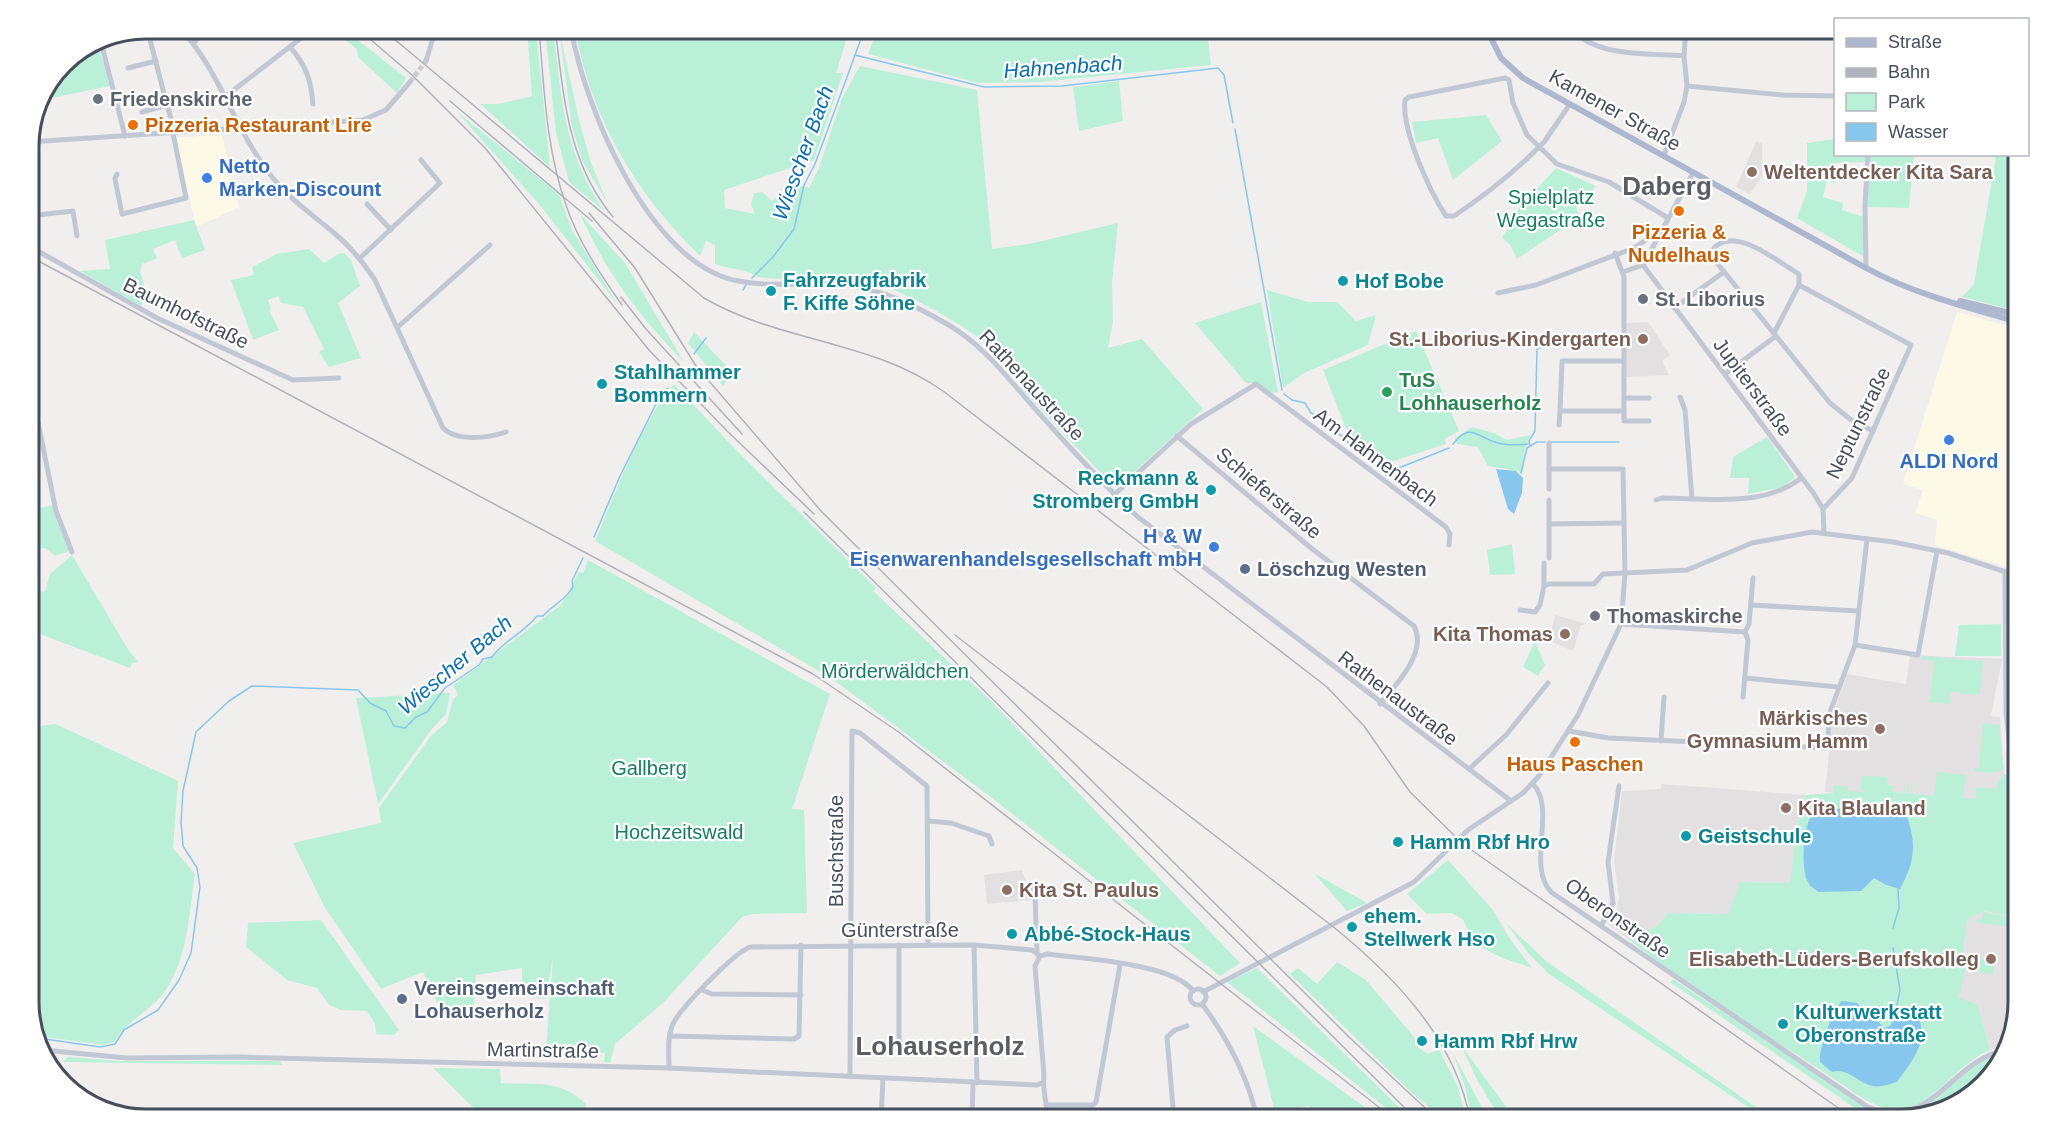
<svg xmlns="http://www.w3.org/2000/svg" width="2047" height="1148" viewBox="0 0 2047 1148" font-family="Arial,sans-serif">
  <rect width="100%" height="100%" fill="#f1efee"/>
  <g fill="#fcfae7">
    <path d="M222,134l17,73 -43,20 -20,-89z"/>
    <path d="M1957,312l61,17v241l-83,-25 2,-25 -21,-7 7,-23 -20,-6z"/>
  </g>
  <g fill="#e2e0e0">
    <path d="M1756,142l6,1v33l-12,18 -14,-7z"/>
    <path d="M1648,322l22,33 -8,6 7,14 -43,2v-54z"/>
    <path d="M1555,615l32,9 -6,1 -8,26 -24,-10z"/>
    <path d="M1910,655l92,4 -11,57 9,1 4,57 -6,26 -173,-8 8,-77 14,-41 59,10z"/>
    <path d="M1662,784l143,11 -8,31 -6,57 -50,-1 -13,32 -60,-1 -10,12 -30,14 -21,-16 10,-14 2,-12 -5,-36 8,-70 39,-2z"/>
    <path d="M1022,870l10,30 -45,4 -3,-29z"/>
    <path d="M1984,911l34,7v84l-11,44 -17,4 -12,-45 -19,-6 8,-80z"/>
  </g>
  <g fill="#bbf0d8">
    <path d="M331,29h13l62,49 -9,15 -39,-36 -1,-8z"/>
    <path d="M527,29h9l14,138 -70,-63h18l34,-8z"/>
    <path d="M545,29h8c9,70 10,121 51,182l-35,-29 -13,-49z"/>
    <path d="M559,29l20,91 12,43 17,41 -25,-42 -11,-35z"/>
    <path d="M575,29h275l-14,44h7l-29,87 -90,30 1,18 30,6 -4,-10 3,-11 8,-1 10,9c16,-11 13,-21 37,-13l10,-20 23,-70 18,-32 117,24 15,159 37,-5 89,-21 -6,60 1,39 -5,26 34,-9 61,70 -83,76 -10,-2 -88,-94 -1,-8c-10,-11 -20,-24 -31,-34 -21,-20 -94,-61 -122,-65 -37,-5 -74,0 -110,-5 -11,-8 -30,-8 -43,-13v-19l-9,-4 -6,15c-66,-65 -108,-136 -125,-227z"/>
    <path d="M1207,29l4,36 -171,17 -62,1 -110,-29 10,-25z"/>
    <path d="M97,40l13,46 -73,15 26,-38z"/>
    <path d="M1119,81l4,40 -44,10 -6,-44z"/>
    <path d="M456,111l103,83 13,36 46,75 -79,-101z"/>
    <path d="M1486,115l16,26 -49,39 -15,-42 -22,5 -4,-21z"/>
    <path d="M1835,139l1,15 30,1 -1,7 -29,1 -1,20 -8,-2 -4,16 20,6 -1,7 22,7v40l-67,-39 10,-27v-48z"/>
    <path d="M1870,155h148v111l-5,44 -51,-13 12,-13 22,-127 -82,-2 -5,53 -42,-1z"/>
    <path d="M1556,168l40,18 -20,21 4,10 -63,42 -6,-13 -9,-9 12,-16v-7z"/>
    <path d="M580,214l45,49 59,99c-47,-48 -76,-87 -104,-148z"/>
    <path d="M194,220l11,30 -23,8 -7,-18 -22,9 4,9 -15,6 -2,7 7,23 -6,12 -61,-35 30,-2 -5,-29z"/>
    <path d="M309,249l15,14 14,-9 6,-1 7,7 9,26 -22,17 23,55 -32,9 -10,-15 5,-3 -21,-42 -22,-4 -3,-7 -10,4 3,9 -2,1 10,20 -26,10 -22,-60 23,-5 -2,-8 25,-13z"/>
    <path d="M1267,290l41,12h29l19,19 20,-6 -8,30 -64,28 -21,15z"/>
    <path d="M1261,302l17,90 -8,1 -11,-10h-13l-51,-60z"/>
    <path d="M1416,331l43,100 -14,8 1,5 -62,20 -5,-12 -5,2 -4,-6 -7,7 -10,-9 -30,-76z"/>
    <path d="M694,332l38,40 -9,14 -35,-43z"/>
    <path d="M674,384l62,66 140,138 -3,3 118,110 249,262 -20,13 -228,-178 -161,-120 -236,-137c21,-49 45,-117 79,-157z"/>
    <path d="M1472,427l22,6 13,7 23,-5 -5,14 -2,23 -35,-6 -10,-19 -21,-3 -2,-6z"/>
    <path d="M1767,437l27,38v3l-12,9 -34,7 1,-16h-19l3,-21z"/>
    <path d="M55,505l2,17 13,29 -15,5 -10,-8 -16,1v-39z"/>
    <path d="M1512,544l3,30 -25,1 -3,-25z"/>
    <path d="M72,555l57,96 9,11 -6,1 -2,5 -101,-38v-41l16,3 5,-18z"/>
    <path d="M588,560l242,134 -38,115 12,1 3,103 -55,1 -10,3 -79,86 -48,41 -5,19 -6,-1 1,-9 -59,-3 7,-93 -7,42 -23,-3 -1,-28 -46,7 -2,31 -31,10 -20,-44 -42,17 -56,-81 -32,-65 88,-20 -2,-15 52,-72 16,-14 6,-23 5,-4 -5,-10 108,-80 18,-33 4,1z"/>
    <path d="M2001,624v32h-46l4,-31z"/>
    <path d="M1535,641l10,24 -7,11 -15,-9z"/>
    <path d="M1922,656l61,5 -3,34 -30,-3 -1,12 -19,-2 4,-41 -12,-2z"/>
    <path d="M450,693l-4,21 -15,16 -53,74 -22,-106z"/>
    <path d="M1983,723l16,2 5,45 -15,3 -15,-2v-3h5z"/>
    <path d="M56,724l122,57 -5,67 22,26c-6,40 -7,82 -29,116 -15,21 -40,31 -52,52l-10,3 -66,-9 -9,-27v-282z"/>
    <path d="M1937,772l29,3 -3,23 13,1v-12l21,2 1,-7 6,-8 14,5v139l-34,-7 -17,8 -4,39 28,2 -1,6h4l-1,8 -28,-4 -6,28 19,7 12,45c-29,13 -46,40 -72,54 -33,17 -62,-11 -87,-27 -26,-17 -60,-40 -90,-53l141,93 26,1 -37,1 -201,-137 3,-3 62,41 -107,-81 30,-14 10,-12 60,1 12,-32 50,1 7,-57 8,-31 28,-2v-8l15,2v4l22,1 -10,-2 2,-14 26,1 -1,8 6,1 -1,6 14,1 4,-16 -1,16 25,3z"/>
    <path d="M1448,860l45,50 17,29 22,29c-30,-11 -58,-15 -69,-49l-12,-6 -24,1 -20,-20z"/>
    <path d="M1314,873l53,30 -20,8z"/>
    <path d="M1983,912l35,7v9l-45,-6 9,-3z"/>
    <path d="M321,920l78,110 -5,5 -18,-1 -1,-10 -8,-13 -26,-1 -12,-5 -12,-17 -30,-8 -41,-33 2,-24z"/>
    <path d="M1506,923l40,38 227,158h-7l-217,-145 -21,-21z"/>
    <path d="M1337,962l29,18 49,58v7l13,9 11,-5 19,38 8,32h-22l-31,-25 -123,-120 8,-6 19,16z"/>
    <path d="M1257,968l154,151h-11l-173,-137z"/>
    <path d="M1253,1026l128,93h-69l-3,-13 -34,6z"/>
    <path d="M1461,1045l54,74h-14l-23,-37z"/>
    <path d="M1453,1053l35,66h-16l-7,-32z"/>
    <path d="M2005,1053l-2,7 -43,44 -34,9v-9l46,-40z"/>
    <path d="M68,1057l51,4h161l2,4 -219,-3z"/>
    <path d="M433,1068l67,1 1,14c34,2 59,-4 85,21l-1,15h-100z"/>
  </g>
  <g fill="#87c7ee">
    <path d="M1496,469l20,2 7,7 -1,15 -8,21 -6,-5z"/>
    <path d="M1825,809c23,0 60,-7 81,5 11,30 9,48 -6,75l-14,-4 -12,-7 -13,13 -42,1c-4,-3 -9,-5 -11,-10 -7,-13 -5,-48 1,-62 4,-6 10,-8 16,-11z"/>
    <path d="M1842,1001l15,2 28,25 6,-3 5,-15 12,-1 9,4c13,29 -4,46 -20,69 -8,2 -16,6 -24,4 -14,-2 -26,-19 -41,-14l-12,-10c-2,-11 13,-53 22,-61z"/>
  </g>
  <g fill="none" stroke-linecap="round" stroke-linejoin="round">
    <g stroke="#87c7ee" stroke-width="1.5">
      <path d="M855,55l129,32 78,-1 156,-18 6,7 9,48"/>
      <path d="M1235,129l47,261"/>
      <path d="M752,278l21,-21 21,-28 10,-44 11,-21 50,-136"/>
      <path d="M743,290l3,-5"/>
      <path d="M694,354l12,-16"/>
      <path d="M1284,394l8,6 13,3 6,10 14,7 8,11 9,5 19,20"/>
      <path d="M1551,442h68"/>
      <path d="M1453,444c18,-23 24,-6 45,-1 10,3 20,2 30,1"/>
      <path d="M1530,446l-1,-5 6,-10 2,-82 24,-10 57,1"/>
      <path d="M1367,459l15,11 9,1 58,-23"/>
      <path d="M1521,473l6,-25 10,-6h8"/>
      <path d="M594,537l26,-61 40,-80 8,-8"/>
      <path d="M1893,928l6,-20 -1,-19"/>
      <path d="M1893,948l7,42 -4,20"/>
      <path d="M38,1038l62,9 15,-3 9,-14 34,-20 21,-30 12,-27 9,-66 -3,-19 -14,-22 -2,-24 2,-31 13,-59 33,-31 23,-15 106,4 12,13 16,8 8,15 11,2 11,-11 11,-5 18,-24 34,-23 4,-6 9,-2c11,-16 33,-25 45,-41h6c9,-11 22,-15 30,-29l-1,-6 11,-23"/>
    </g>
    <path stroke="#cfcfd1" stroke-width="5" stroke-dasharray="5 2.5" stroke-linecap="butt" d="M410,82l16,-21"/>
    <g stroke="#c1c8d4" stroke-width="5">
      <path d="M180,28c40,43 54,100 89,145 18,24 41,40 64,59 17,14 30,30 42,48l68,148c14,14 46,10 63,4"/>
      <path d="M571,28c13,79 79,237 167,253 32,6 63,2 95,3 42,2 78,19 114,40 37,21 63,57 91,88 32,36 65,72 100,105l373,284"/>
      <path d="M1570,28c27,30 78,25 114,28"/>
      <path d="M100,38l25,98"/>
      <path d="M194,43l12,-15"/>
      <path d="M290,47c16,18 21,33 23,57"/>
      <path d="M426,61l10,-33"/>
      <path d="M128,68l28,-7"/>
      <path d="M1687,86l96,9 53,1"/>
      <path d="M226,96l88,-68"/>
      <path d="M1570,104l-26,38c-28,29 -57,52 -90,74h-8c-16,-24 -45,-87 -41,-116l4,-3 96,-19 4,2 4,23 14,32 30,29 52,18 59,36"/>
      <path d="M167,105l5,17"/>
      <path d="M142,112l25,-7 -20,-77"/>
      <path d="M29,142l334,-22 23,-10 24,-28"/>
      <path d="M1664,155l20,-53 3,-16 -3,-30 2,-28"/>
      <path d="M117,174l-2,5 7,35 64,-16 -13,-65"/>
      <path d="M367,204l24,26"/>
      <path d="M29,216l44,-5 4,25"/>
      <path d="M29,246l128,72 136,62 46,-2"/>
      <path d="M1634,248v5l9,12 171,229 9,15 1,23"/>
      <path d="M1615,253l9,24v144h25"/>
      <path d="M360,258l80,-75 -19,-23"/>
      <path d="M1866,268l-1,-63 3,-51"/>
      <path d="M1623,272l20,-7 50,-92"/>
      <path d="M1799,285l112,60 -59,133 -29,31"/>
      <path d="M1498,293l38,-8 98,-37 27,-18"/>
      <path d="M1674,308l50,-36"/>
      <path d="M399,326l91,-81"/>
      <path d="M1774,333l25,-48v-11c-21,-12 -64,-49 -85,-26v10l3,5 113,140 20,16 23,12"/>
      <path d="M1624,361h-62l-2,50h64"/>
      <path d="M1725,374l51,-38"/>
      <path d="M29,378l27,133 16,41"/>
      <path d="M1680,397l5,13 7,89"/>
      <path d="M1624,398h25"/>
      <path d="M1559,425l1,-14"/>
      <path d="M1177,436l134,112 103,78c14,26 -18,59 -34,78"/>
      <path d="M1549,443v46"/>
      <path d="M1114,495l77,-71 65,-40 190,143 4,7 -1,11"/>
      <path d="M1549,500v58"/>
      <path d="M1656,500l6,-2c45,0 101,10 139,-20"/>
      <path d="M1549,524l75,-1"/>
      <path d="M1544,563v23"/>
      <path d="M2005,571l1,142 7,59 5,3"/>
      <path d="M1751,605l107,6"/>
      <path d="M1520,610l15,2 5,-7 4,-19 5,-2h45l9,-10 84,-4 65,-27 60,-11 81,10 55,11 70,23"/>
      <path d="M1621,624l124,8"/>
      <path d="M1855,645l63,10 19,-104"/>
      <path d="M1745,678l93,9"/>
      <path d="M1743,697l5,-57 -3,-8 4,-8 4,-46"/>
      <path d="M2007,719l11,-2"/>
      <path d="M1569,731l39,7 219,10 3,-36 25,-67 12,-106"/>
      <path d="M1661,741l3,-44"/>
      <path d="M1469,769l37,-34 42,-52"/>
      <path d="M1533,784c24,25 -7,81 18,108l317,215c64,26 82,-47 138,-57"/>
      <path d="M928,821l23,2 38,13 3,8"/>
      <path d="M1031,883l4,11 2,58"/>
      <path d="M1601,926l12,-23 -5,-41 11,-76"/>
      <path d="M899,945v94l3,6"/>
      <path d="M974,945l3,138"/>
      <path d="M1040,956l-5,10 9,109c-2,13 3,30 4,44"/>
      <path d="M1040,956l8,-2c34,5 125,9 145,37"/>
      <circle cx="1198" cy="997" r="8"/>
      <path d="M702,990l10,4 89,1"/>
      <path d="M1203,992l211,-110 54,-52 55,-37 16,-17 39,-61 43,-91 4,-50 -2,-105h-74"/>
      <path d="M1202,1004c26,35 46,72 55,115"/>
      <path d="M670,1036l124,3 5,-3 2,-91"/>
      <path d="M43,1050l84,8 109,-1 433,11 368,17 5,-2"/>
      <path d="M669,1068c0,-14 -2,-29 3,-42 6,-16 62,-73 78,-79l224,-2 58,5 8,6"/>
      <path d="M850,1076l2,-345 8,2 67,53 1,159"/>
      <path d="M1047,1105h46l3,-3 24,-137"/>
      <path d="M624,1114l2,5"/>
      <path d="M843,1119l1,-8"/>
      <path d="M881,1119l2,-41"/>
      <path d="M972,1119l1,-36"/>
      <path d="M1174,1119l-7,-82 8,-7 12,-4"/>
      <path d="M1216,1119l39,-7"/>
    </g>
    <g stroke="#adb8ce" stroke-width="6">
      <path d="M1486,28l15,30 22,20 343,190c48,26 100,39 152,54"/>
      <path d="M1960,301l58,14"/>
    </g>
    <g stroke="#b0b2b9" stroke-width="1.5">
      <path d="M357,28l55,47 73,73 164,202 78,81 87,83"/>
      <path d="M381,28l323,270c75,44 167,42 239,93l384,296 37,39 46,66 53,52 391,275"/>
      <path d="M539,28c5,59 7,121 27,177 12,36 34,69 56,100"/>
      <path d="M555,28c9,68 12,134 58,189"/>
      <path d="M450,101l142,120"/>
      <path d="M589,213l46,55 61,98 126,146 528,526 87,81"/>
      <path d="M29,256l784,418 87,59 494,386"/>
      <path d="M621,297l25,32 96,105"/>
      <path d="M804,512l612,607"/>
      <path d="M955,635l381,294c61,50 119,111 134,190"/>
    </g>
  </g>
  <g fill="#6b7280" stroke="#fff" stroke-width="2">
    <circle cx="98" cy="99" r="6"/>
    <circle cx="1643" cy="299" r="6"/>
    <circle cx="1595" cy="616" r="6"/>
  </g>
  <g fill="#e8710a" stroke="#fff" stroke-width="2">
    <circle cx="133" cy="125" r="6"/>
    <circle cx="1679" cy="211" r="6"/>
    <circle cx="1575" cy="742" r="6"/>
  </g>
  <g fill="#8d6e63" stroke="#fff" stroke-width="2">
    <circle cx="1752" cy="172" r="6"/>
    <circle cx="1643" cy="339" r="6"/>
    <circle cx="1565" cy="634" r="6"/>
    <circle cx="1880" cy="729" r="6"/>
    <circle cx="1786" cy="808" r="6"/>
    <circle cx="1007" cy="890" r="6"/>
    <circle cx="1991" cy="959" r="6"/>
  </g>
  <g fill="#3f7fe0" stroke="#fff" stroke-width="2">
    <circle cx="207" cy="178" r="6"/>
    <circle cx="1949" cy="440" r="6"/>
    <circle cx="1214" cy="547" r="6"/>
  </g>
  <g fill="#0f9aa8" stroke="#fff" stroke-width="2">
    <circle cx="1343" cy="281" r="6"/>
    <circle cx="771" cy="291" r="6"/>
    <circle cx="602" cy="384" r="6"/>
    <circle cx="1211" cy="490" r="6"/>
    <circle cx="1686" cy="836" r="6"/>
    <circle cx="1398" cy="842" r="6"/>
    <circle cx="1352" cy="927" r="6"/>
    <circle cx="1012" cy="934" r="6"/>
    <circle cx="1783" cy="1024" r="6"/>
    <circle cx="1422" cy="1041" r="6"/>
  </g>
  <circle fill="#2e9e5b" stroke="#fff" stroke-width="2" cx="1387" cy="392" r="6"/>
  <g fill="#5c6f8a" stroke="#fff" stroke-width="2">
    <circle cx="1245" cy="569" r="6"/>
    <circle cx="402" cy="999" r="6"/>
  </g>
  <g text-anchor="middle" stroke-width="4.5" stroke-linejoin="round" paint-order="stroke">
    <g font-size="20" font-weight="bold" fill="#5b616d" stroke="#fff" text-anchor="start">
      <text x="110" y="106">Friedenskirche</text>
      <text x="1655" y="306">St. Liborius</text>
      <text x="1607" y="623">Thomaskirche</text>
    </g>
    <g font-size="20" fill="#464e5c" stroke="#fff">
      <text transform="translate(1615 110) rotate(29)" y="7">Kamener Straße</text>
      <text transform="translate(186 313) rotate(26)" y="7">Baumhofstraße</text>
      <text transform="translate(1032 385) rotate(47)" y="7">Rathenaustraße</text>
      <text transform="translate(1753 387) rotate(53)" y="7">Jupiterstraße</text>
      <text transform="translate(1858 423) rotate(-64)" y="7">Neptunstraße</text>
      <text transform="translate(1376 457) rotate(37)" y="7">Am Hahnenbach</text>
      <text transform="translate(1269 493) rotate(40)" y="7">Schieferstraße</text>
      <text transform="translate(1398 698) rotate(37)" y="7">Rathenaustraße</text>
      <text transform="translate(836 851) rotate(-90)" y="7">Buschstraße</text>
      <text transform="translate(1618 918) rotate(35)" y="7">Oberonstraße</text>
      <text x="900" y="937">Günterstraße</text>
      <text transform="translate(543 1050) rotate(1)" y="7">Martinstraße</text>
    </g>
    <g font-size="20" font-weight="bold" fill="#c56008" stroke="#fff">
      <text x="145" y="132" text-anchor="start">Pizzeria Restaurant Lire</text>
      <text x="1679" y="239">Pizzeria &amp;<tspan x="1679" dy="23">Nudelhaus</tspan></text>
      <text x="1575" y="771">Haus Paschen</text>
    </g>
    <g font-size="20" font-weight="bold" fill="#366cbe" stroke="#fff" text-anchor="start">
      <text x="219" y="173">Netto<tspan x="219" dy="23">Marken-Discount</tspan></text>
      <text x="1949" y="468" text-anchor="middle">ALDI Nord</text>
      <text x="1202" y="543" text-anchor="end">H &amp; W<tspan x="1202" dy="23">Eisenwarenhandelsgesellschaft mbH</tspan></text>
    </g>
    <g font-size="20" font-weight="bold" fill="#785e54" stroke="#fff" text-anchor="end">
      <text x="1764" y="179" text-anchor="start">Weltentdecker Kita Sara</text>
      <text x="1631" y="346">St.-Liborius-Kindergarten</text>
      <text x="1553" y="641">Kita Thomas</text>
      <text x="1868" y="725">Märkisches<tspan x="1868" dy="23">Gymnasium Hamm</tspan></text>
      <text x="1798" y="815" text-anchor="start">Kita Blauland</text>
      <text x="1019" y="897" text-anchor="start">Kita St. Paulus</text>
      <text x="1979" y="966">Elisabeth-Lüders-Berufskolleg</text>
    </g>
    <g font-size="20" fill="#157f5c" stroke="#fff">
      <text x="1551" y="204">Spielplatz<tspan x="1551" dy="23">Wegastraße</tspan></text>
      <text x="895" y="678">Mörderwäldchen</text>
      <text x="649" y="775">Gallberg</text>
      <text x="679" y="839">Hochzeitswald</text>
    </g>
    <g font-size="20" font-weight="bold" fill="#0d838f" stroke="#fff" text-anchor="start">
      <text x="783" y="287">Fahrzeugfabrik<tspan x="783" dy="23">F. Kiffe Söhne</tspan></text>
      <text x="1355" y="288">Hof Bobe</text>
      <text x="614" y="379">Stahlhammer<tspan x="614" dy="23">Bommern</tspan></text>
      <text x="1199" y="485" text-anchor="end">Reckmann &amp;<tspan x="1199" dy="23">Stromberg GmbH</tspan></text>
      <text x="1698" y="843">Geistschule</text>
      <text x="1410" y="849">Hamm Rbf Hro</text>
      <text x="1364" y="923">ehem.<tspan x="1364" dy="23">Stellwerk Hso</tspan></text>
      <text x="1024" y="941">Abbé-Stock-Haus</text>
      <text x="1795" y="1019">Kulturwerkstatt<tspan x="1795" dy="23">Oberonstraße</tspan></text>
      <text x="1434" y="1048">Hamm Rbf Hrw</text>
    </g>
    <g font-size="20" font-weight="bold" fill="#27864d" stroke="#fff" text-anchor="start">
      <text x="1399" y="387">TuS<tspan x="1399" dy="23">Lohhauserholz</tspan></text>
    </g>
    <g font-size="20" font-weight="bold" fill="#4e5e75" stroke="#fff" text-anchor="start">
      <text x="1257" y="576">Löschzug Westen</text>
      <text x="414" y="995">Vereinsgemeinschaft<tspan x="414" dy="23">Lohauserholz</tspan></text>
    </g>
    <g font-size="21" font-style="italic" fill="#096eac" stroke="#fff">
      <text transform="translate(1063 67) rotate(-4)" y="7">Hahnenbach</text>
      <text transform="translate(803 153) rotate(-70)" y="7">Wiescher Bach</text>
      <text transform="translate(455 665) rotate(-40)" y="7">Wiescher Bach</text>
    </g>
    <g font-size="26" font-weight="bold" fill="#5b5d63" stroke="#fff">
      <text x="1667" y="195">Daberg</text>
      <text x="940" y="1055">Lohauserholz</text>
    </g>
  </g>
  <path d="M0 0H2047V1148H0ZM146 39H1901A107 107 0 0 1 2008 146V1002A107 107 0 0 1 1901 1109H146A107 107 0 0 1 39 1002V146A107 107 0 0 1 146 39Z" fill="#fff" fill-rule="evenodd"/>
  <path fill="none" stroke="#464e5c" stroke-width="3" d="M146 39H1901A107 107 0 0 1 2008 146V1002A107 107 0 0 1 1901 1109H146A107 107 0 0 1 39 1002V146A107 107 0 0 1 146 39Z"/>
  <rect x="1834" y="18" width="195" height="138" fill="#ffffff" stroke="#b5b8be" stroke-width="1.5"/>
  <rect x="1846" y="38" width="30" height="9" fill="#adb8ce" stroke="#b5b8be" stroke-width="1.5"/>
  <text x="1888" y="48" font-size="18" fill="#464e5c">Straße</text>
  <rect x="1846" y="68" width="30" height="9" fill="#b0b2b9" stroke="#b5b8be" stroke-width="1.5"/>
  <text x="1888" y="78" font-size="18" fill="#464e5c">Bahn</text>
  <rect x="1846" y="93" width="30" height="18" fill="#bbf0d8" stroke="#b5b8be" stroke-width="1.5"/>
  <text x="1888" y="108" font-size="18" fill="#464e5c">Park</text>
  <rect x="1846" y="123" width="30" height="18" fill="#87c7ee" stroke="#b5b8be" stroke-width="1.5"/>
  <text x="1888" y="138" font-size="18" fill="#464e5c">Wasser</text>
</svg>
